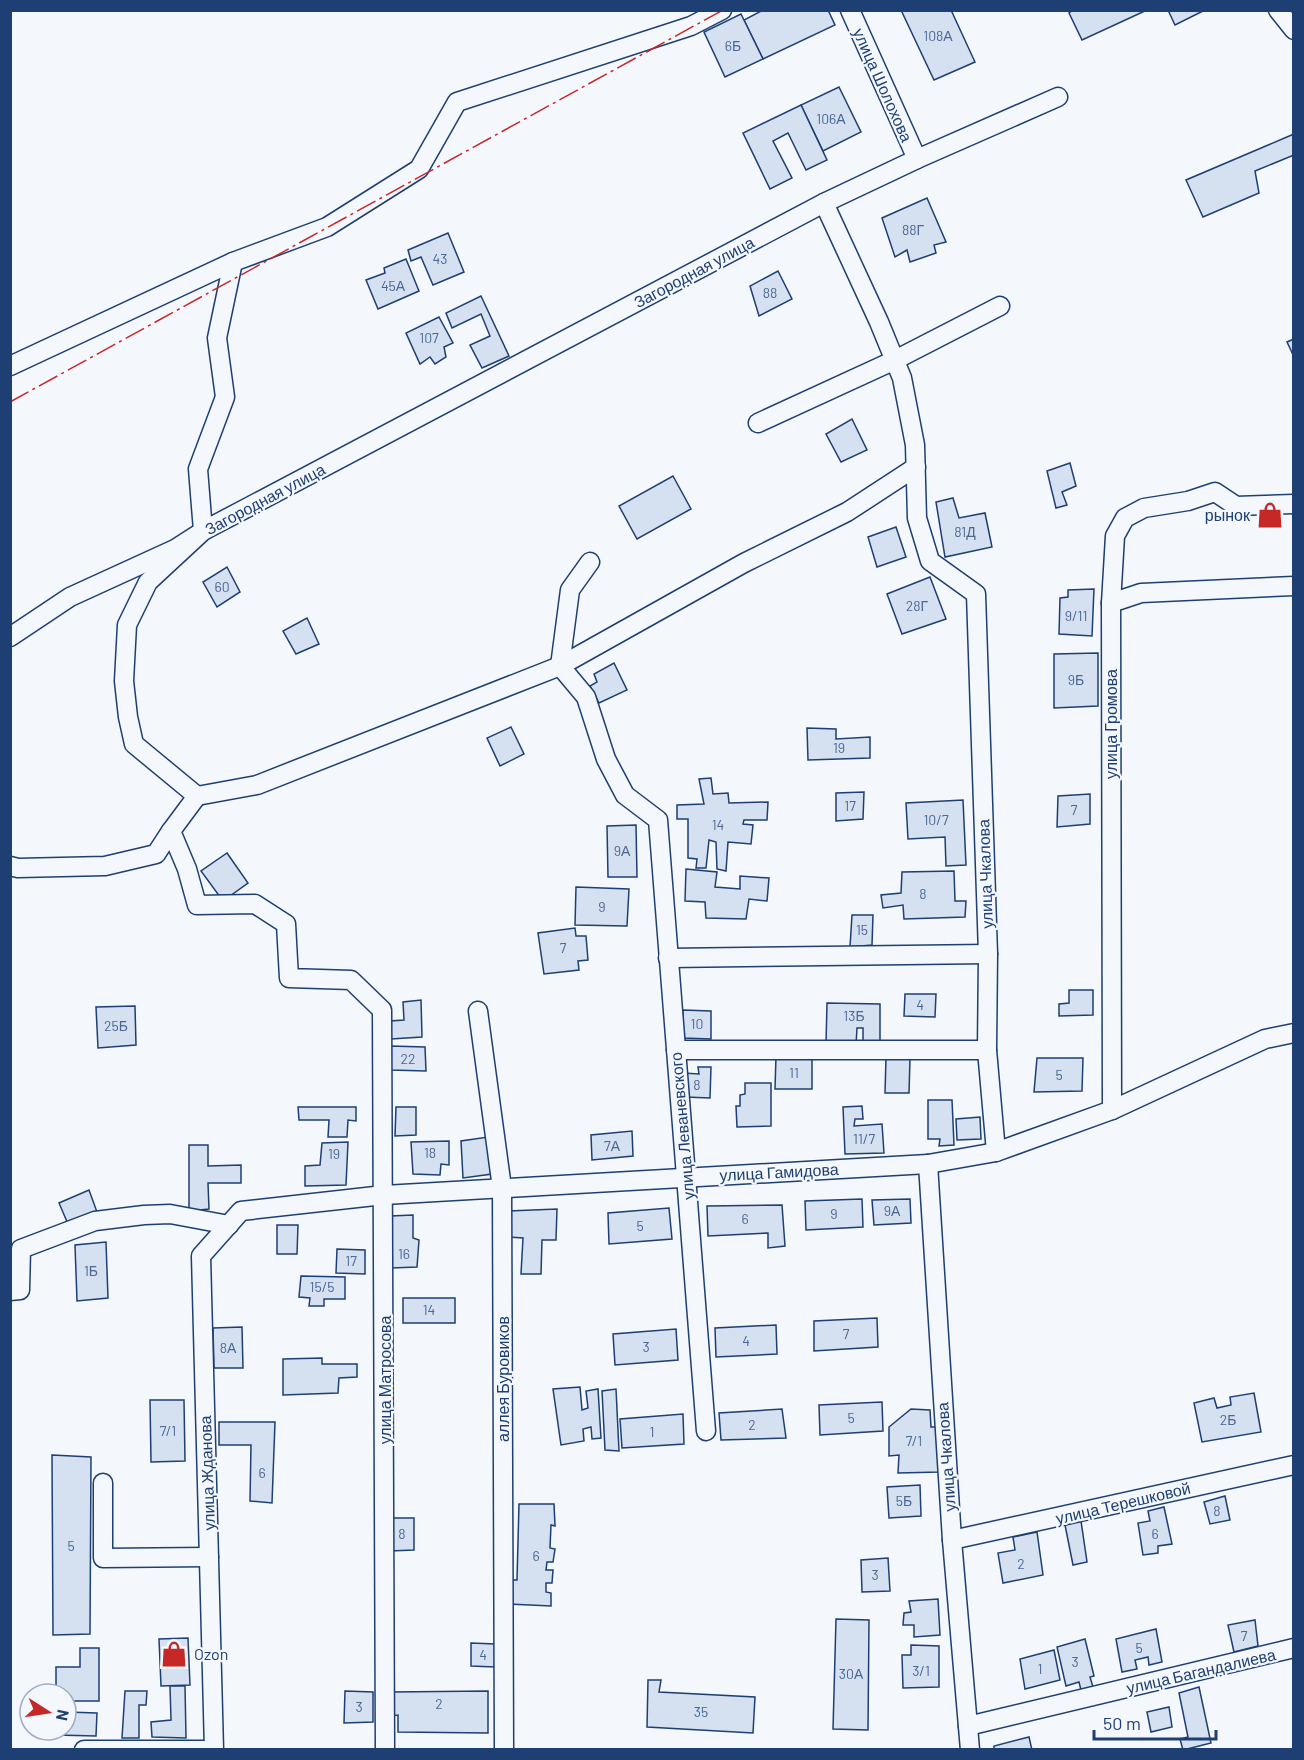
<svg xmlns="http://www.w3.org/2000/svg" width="1304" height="1760" viewBox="0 0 1304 1760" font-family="Barlow,sans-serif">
  <rect width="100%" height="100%" fill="#f4f7fb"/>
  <g fill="#d5e0f0" stroke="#1d3f73" stroke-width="1.5">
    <path d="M763,10h65l7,15 -72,34 -19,-39z"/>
    <path d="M901,10h50l24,52 -41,18z"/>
    <path d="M1073,10h74l-65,30 -13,-27z"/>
    <path d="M1168,10h37l-30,15z"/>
    <path d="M741,14l22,45 -38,18 -21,-45z"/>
    <path d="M839,87l22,45 -38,19 -22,-46z"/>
    <path d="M801,105l26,55 -21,10 -18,-37 -15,8 19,37 -22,11 -27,-56z"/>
    <path d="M1294,134v21l-39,16 4,22 -56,24 -17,-37z"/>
    <path d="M927,198l19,44 -12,3 2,8 -26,9 -3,-12 -12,7 -13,-39z"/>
    <path d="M448,233l16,39 -31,13 -12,-28 -10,4 -3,-11z"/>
    <path d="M406,259l13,32 -41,18 -12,-29 19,-7 -1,-5z"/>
    <path d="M778,271l14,28 -33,17 -9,-30z"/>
    <path d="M481,296l28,60 -27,12 -12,-23 20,-9 -9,-22 -29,14 -6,-15z"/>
    <path d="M439,317l14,26 -9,4 2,10 -11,7 -5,-7 -10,7 -14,-31z"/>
    <path d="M1294,339v18l-7,-15z"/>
    <path d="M852,419l15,31 -26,12 -15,-28z"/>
    <path d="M1070,463l6,23 -14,6 5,13 -11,3 -9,-37z"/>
    <path d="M673,476l18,33 -54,30 -18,-33z"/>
    <path d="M953,498l6,20 26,-5 7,34 -47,10 -9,-55z"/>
    <path d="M896,527l10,30 -29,10 -9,-30z"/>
    <path d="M227,567l13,25 -23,15 -14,-25z"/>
    <path d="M930,577l16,42 -44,15 -15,-40z"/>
    <path d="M1094,589l-2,47 -33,-2 1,-36 8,-1v-7z"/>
    <path d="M307,618l12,26 -23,10 -13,-23z"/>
    <path d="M1098,653v53l-44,2v-54z"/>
    <path d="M614,663l13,27 -28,13 -9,-17 7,-4 -3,-8z"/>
    <path d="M511,727l13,27 -24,12 -13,-28z"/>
    <path d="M807,728l29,1v10l34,-2v21l-62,2z"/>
    <path d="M711,778l2,16 15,-1 1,10 39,-1 -1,18h-23l-1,4 10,1 -2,19 -23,-2 -2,29 -9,-2 -1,-27 -7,-2 -3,28h-10l1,-9 -9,-1v-39h-11v-14l27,-1 -5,-25z"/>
    <path d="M864,792l-1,27 -27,2v-28z"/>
    <path d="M1090,794v30l-33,3 1,-31z"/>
    <path d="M963,800l3,65 -20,1 -1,-29 -37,2 -2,-36z"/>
    <path d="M636,825l1,52h-29l-1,-51z"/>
    <path d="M227,853l21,30 -25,18 -22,-30z"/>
    <path d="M686,869l31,3 -2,15 25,2v-13l29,2 -2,23 -18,-2 -3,20 -40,-1 -1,-16 -20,-1z"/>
    <path d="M954,871l1,30h11l-1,16 -61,2 -1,-14 -20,3 -2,-13 20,-2 1,-21z"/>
    <path d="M576,887l53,2 -2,37 -52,-1z"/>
    <path d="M852,915h21l-1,30 -22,2z"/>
    <path d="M575,928l1,8h10l2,24 -10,1 1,9 -35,4 -6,-41z"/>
    <path d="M1069,990h24v25l-34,1v-12l10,-1z"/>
    <path d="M905,994h31l-1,23 -31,-1z"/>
    <path d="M421,1000l1,37 -31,2 -1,-18 14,-1 -1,-18z"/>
    <path d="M827,1003l53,1v38h-17v-14h-6l-1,17 -30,-1z"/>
    <path d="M135,1006l1,39 -38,3 -2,-41z"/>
    <path d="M683,1010l28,1v28l-28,-1z"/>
    <path d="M390,1046l35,1 1,24 -36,-1z"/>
    <path d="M776,1056h36v33h-37z"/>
    <path d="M886,1058l24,1 -1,34h-24z"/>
    <path d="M1037,1058h46l-1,33 -48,1z"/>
    <path d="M698,1067h13l-1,31 -25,-1 -2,-24 16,1z"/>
    <path d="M745,1083h26v43l-34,1 -1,-21h4v-11l5,-1z"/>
    <path d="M928,1100h24l2,45 -15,1 1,-7h-12z"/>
    <path d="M862,1106l1,13h-8l-1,7 28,-2 2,29 -39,1 -2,-47z"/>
    <path d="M298,1107h58v14l-8,-1 -1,17h-19l1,-17h-30z"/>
    <path d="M396,1107h20v28l-21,1z"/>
    <path d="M980,1117l1,22 -24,1 -1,-21z"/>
    <path d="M632,1131l1,25 -41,4 -1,-25z"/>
    <path d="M488,1137l4,37 -29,4 -2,-37z"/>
    <path d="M449,1141v24l-8,-1 -1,11 -27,-1 -2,-32z"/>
    <path d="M348,1142l-2,43 -41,1v-20l15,-1 2,-22z"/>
    <path d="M189,1145h19v21l33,-1v18h-33l1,26 -20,2z"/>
    <path d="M89,1190l8,22 -29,12 -9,-21z"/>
    <path d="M862,1199l1,28 -57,3 -1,-29z"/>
    <path d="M910,1199l1,24 -37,2 -2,-25z"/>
    <path d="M782,1205l3,41 -17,2v-15l-60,3 -1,-30z"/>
    <path d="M669,1208l3,31 -63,5 -1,-31z"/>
    <path d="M557,1209l-1,31h-14l-1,34h-20l2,-36 -15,-1v-26z"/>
    <path d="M413,1215v23l6,2 -2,27 -26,1 -1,-52z"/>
    <path d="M277,1225h21l-1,29h-20z"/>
    <path d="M106,1242l2,56 -31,3 -2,-56z"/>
    <path d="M337,1249l28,1v24l-29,-1z"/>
    <path d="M301,1276l44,1v22h-21v7h-15l1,-8 -11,-1z"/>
    <rect x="403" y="1298" width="52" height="25"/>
    <path d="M877,1318l1,29 -64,4v-30z"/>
    <path d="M776,1325l1,29 -61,3 -1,-29z"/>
    <path d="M242,1327l1,41h-29l-1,-40z"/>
    <path d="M676,1329l2,31 -63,5 -2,-31z"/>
    <path d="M322,1358v6h35v13l-18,1 -1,15 -55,2v-36z"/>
    <path d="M580,1387l2,23 6,-2 -2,-17 12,-2 3,49 -9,1 -1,-12 -8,2 1,12 -23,4 -8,-56z"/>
    <path d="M616,1389l3,62 -14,-1 -3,-59z"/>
    <path d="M1254,1393l7,39 -59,10 -8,-39 20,-5 3,10 14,-3 -1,-8z"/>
    <path d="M150,1400h34l1,61 -34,1z"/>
    <path d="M882,1402l1,29 -63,4 -1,-30z"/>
    <path d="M782,1409l4,29 -65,2 -2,-27z"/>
    <path d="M911,1409l19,1 1,17h7l2,45 -42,1 1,-18 -10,1v-29z"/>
    <path d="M683,1414l1,30 -62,4 -2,-29z"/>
    <path d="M219,1422h56l-3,81 -22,-2 1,-56h-32z"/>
    <path d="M52,1455l39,2 -1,177 -37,1z"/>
    <path d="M920,1485l1,31 -32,2 -2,-31z"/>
    <path d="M1225,1496l5,24 -20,4 -6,-22z"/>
    <path d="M519,1504h35l1,22 -4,-1 -1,23 5,1 -2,13h-6l-1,8h7l-1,13h-6v9l5,1v13l-44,-2 1,-24h9z"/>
    <path d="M1164,1507l8,37 -14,2v7l-15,2 -5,-32 12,-2 -2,-10z"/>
    <path d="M391,1518h23v32l-24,1z"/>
    <path d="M1081,1521l6,41 -14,3 -8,-40z"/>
    <path d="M1037,1532l6,43 -40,8 -5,-30 17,-3 -2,-13z"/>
    <path d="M888,1558l2,33 -28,1 -1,-32z"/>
    <path d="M938,1599l2,36 -26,2v-12h-11l1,-12 7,-1 -2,-11z"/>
    <path d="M836,1619l33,1 -1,110 -35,-1z"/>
    <path d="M1255,1620l3,26 -24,6 -6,-27z"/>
    <path d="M1156,1629l6,33 -13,3 -1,-8 -13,3 2,9 -15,3 -6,-33z"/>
    <path d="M188,1638l2,47 -29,1 -2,-47z"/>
    <path d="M1085,1639l9,37 -4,1 3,10 -12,3 -2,-8 -13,4 -9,-39z"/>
    <path d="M471,1643l24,1v23l-24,-1z"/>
    <path d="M911,1645l28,1v41l-36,1 -1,-33h9z"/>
    <path d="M80,1648h19v53h-33v-7h-10v-27h24z"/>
    <path d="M1054,1650l6,30 -35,9 -5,-30z"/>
    <path d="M648,1680h13l-2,12 96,5 -2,36 -106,-6z"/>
    <path d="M170,1686h15l1,52 -34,-1 -1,-15 20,-2z"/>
    <path d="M1199,1687l12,56 -28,7 -3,-11 8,-2 -9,-44z"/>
    <path d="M125,1691h22l-1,14h-7v33h-17z"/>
    <path d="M345,1691l28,1v30l-29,1z"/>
    <path d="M488,1691v42l-90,-1v-17l-7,1v-24z"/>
    <path d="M1169,1707l3,20 -21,5 -4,-20z"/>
    <path d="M66,1712l31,1 -1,23 -40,-1v-5h10z"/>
    <path d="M1029,1737l3,13h-38v-4z"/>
  </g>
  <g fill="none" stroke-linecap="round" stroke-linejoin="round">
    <g stroke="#1d3f73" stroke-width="21">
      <g id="minor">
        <path d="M850,10l67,149"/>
        <path d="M1278,10l16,20"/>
        <path d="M824,203l55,119 23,56 13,67 2,73 13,43 46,33 12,360 -1,96 9,102"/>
        <path d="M10,366l223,-104 94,-35 92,-58 38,-67 234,-76 31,-16"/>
        <path d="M758,423l137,-63 105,-54"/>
        <path d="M590,562l-20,28 -10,76 26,31 20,62 19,36 33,25 48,611"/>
        <path d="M1111,603l30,-10 153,-7"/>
        <path d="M10,637l60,-40 105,-48 28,-18 -5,-62 27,-72 -8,-59 16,-76"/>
        <path d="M197,796l60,-11 303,-119 184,-103 103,-51 69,-45"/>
        <path d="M10,866l8,2 87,-2 51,-12 15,-23"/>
        <path d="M668,958l320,-4"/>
        <path d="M478,1011l24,177 2,562"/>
        <path d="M676,1050h311"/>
        <path d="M1112,1110l-1,-507 4,-67 10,-18 19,-10 44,-7 27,-9 21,14 58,-2"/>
        <path d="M928,1164l24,376 18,210"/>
        <path d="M10,1291l10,-1 1,-41 74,-28 49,-6 26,-1 59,11"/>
        <path d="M103,1483v75l106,-1"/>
        <path d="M952,1540l342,-75"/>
        <path d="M968,1726l326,-78"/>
        <path d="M84,1750h127"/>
        <path d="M214,1750l-13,-494 40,-45 143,-16 544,-31 68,-12 116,-42 153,-71 29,-6"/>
        <path d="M385,1750l-3,-740 -31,-30 -62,-2 -3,-54 -31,-20 -58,1 -10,-36 -16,-38 26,-35 -63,-52 -6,-27 -4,-36 3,-56 21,-43 55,-51 621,-328 93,-44 141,-62"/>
      </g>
    </g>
    <use href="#minor" stroke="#f4f7fb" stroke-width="18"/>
    <path stroke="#c62828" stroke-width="1.5" stroke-dasharray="21 4.5 3 4.5" stroke-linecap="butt" d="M10,402l713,-392"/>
  </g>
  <defs>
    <g id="shop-bare" transform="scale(2.07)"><path d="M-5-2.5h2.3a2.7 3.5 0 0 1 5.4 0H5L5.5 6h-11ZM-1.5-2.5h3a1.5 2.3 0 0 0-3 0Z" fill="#c62828" stroke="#f4f7fb" stroke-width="2.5" paint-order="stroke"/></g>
  </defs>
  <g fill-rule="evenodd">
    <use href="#shop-bare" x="1270" y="515"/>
    <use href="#shop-bare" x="174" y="1654"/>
  </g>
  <g text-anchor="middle" stroke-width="4.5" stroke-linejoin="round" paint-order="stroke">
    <g font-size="14" fill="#4b6792">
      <text x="938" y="41">108А</text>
      <text x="733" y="51">6Б</text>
      <text x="831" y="124">106А</text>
      <text x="913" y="235">88Г</text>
      <text x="440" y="264">43</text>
      <text x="393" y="291">45А</text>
      <text x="770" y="298">88</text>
      <text x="429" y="343">107</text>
      <text x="965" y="537">81Д</text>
      <text x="222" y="592">60</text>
      <text x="917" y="611">28Г</text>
      <text x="1076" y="621">9/11</text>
      <text x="1076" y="685">9Б</text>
      <text x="839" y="753">19</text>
      <text x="850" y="811">17</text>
      <text x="1074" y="815">7</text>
      <text x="936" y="825">10/7</text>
      <text x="718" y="830">14</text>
      <text x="622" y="856">9А</text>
      <text x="923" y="899">8</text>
      <text x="602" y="912">9</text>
      <text x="862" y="935">15</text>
      <text x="563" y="953">7</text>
      <text x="920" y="1010">4</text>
      <text x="854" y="1021">13Б</text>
      <text x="697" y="1029">10</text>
      <text x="116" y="1031">25Б</text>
      <text x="408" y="1064">22</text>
      <text x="794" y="1078">11</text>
      <text x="1059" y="1080">5</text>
      <text x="697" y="1090">8</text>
      <text x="864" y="1144">11/7</text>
      <text x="612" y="1151">7А</text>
      <text x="430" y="1158">18</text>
      <text x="334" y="1159">19</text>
      <text x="892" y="1216">9А</text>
      <text x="834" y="1219">9</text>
      <text x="745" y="1224">6</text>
      <text x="640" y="1231">5</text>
      <text x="404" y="1259">16</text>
      <text x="351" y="1266">17</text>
      <text x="91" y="1276">1Б</text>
      <text x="322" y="1292">15/5</text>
      <text x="429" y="1315">14</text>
      <text x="846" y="1339">7</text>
      <text x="746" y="1346">4</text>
      <text x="646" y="1352">3</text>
      <text x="228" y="1353">8А</text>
      <text x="851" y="1423">5</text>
      <text x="1228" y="1425">2Б</text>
      <text x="752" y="1430">2</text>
      <text x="168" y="1436">7/1</text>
      <text x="652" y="1437">1</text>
      <text x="914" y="1446">7/1</text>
      <text x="262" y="1478">6</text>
      <text x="904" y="1506">5Б</text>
      <text x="1217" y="1516">8</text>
      <text x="402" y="1539">8</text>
      <text x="1155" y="1539">6</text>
      <text x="71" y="1551">5</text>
      <text x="536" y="1561">6</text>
      <text x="1021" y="1569">2</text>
      <text x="875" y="1580">3</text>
      <text x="1244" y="1641">7</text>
      <text x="1139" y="1653">5</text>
      <text x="483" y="1660">4</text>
      <text x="1075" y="1667">3</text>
      <text x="1040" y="1674">1</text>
      <text x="921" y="1676">3/1</text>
      <text x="851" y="1679">30А</text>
      <text x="439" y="1709">2</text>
      <text x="359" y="1712">3</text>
      <text x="701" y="1717">35</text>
    </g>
    <g font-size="16" fill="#1d3f73" stroke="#f4f7fb">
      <text transform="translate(883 85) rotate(66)" y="6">улица Шолохова</text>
      <text transform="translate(694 272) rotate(-28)" y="6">Загородная улица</text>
      <text transform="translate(265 499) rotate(-28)" y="6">Загородная улица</text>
      <text transform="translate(1111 724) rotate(-90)" y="6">улица Громова</text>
      <text transform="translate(985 874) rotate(-92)" y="6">улица Чкалова</text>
      <text transform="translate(682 1126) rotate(-95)" y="6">улица Леваневского</text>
      <text transform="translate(779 1172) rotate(-3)" y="6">улица Гамидова</text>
      <text transform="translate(503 1379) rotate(-90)" y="6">аллея Буровиков</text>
      <text transform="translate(385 1380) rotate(-90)" y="6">улица Матросова</text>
      <text transform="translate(946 1457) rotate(-94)" y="6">улица Чкалова</text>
      <text transform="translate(207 1473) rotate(-92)" y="6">улица Жданова</text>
      <text transform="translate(1123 1503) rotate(-13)" y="6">улица Терешковой</text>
      <text transform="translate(1201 1671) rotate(-13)" y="6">улица Багандалиева</text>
    </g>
    <g font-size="16" fill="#1d3f73" stroke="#f4f7fb" text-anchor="end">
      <text x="1250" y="521">рынок</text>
      <text x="194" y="1660" text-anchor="start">Ozon</text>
    </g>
  </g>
  <rect width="1304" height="1760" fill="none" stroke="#1d3f73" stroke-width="24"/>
  <g transform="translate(48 1712) rotate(102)"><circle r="28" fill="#f4f7fb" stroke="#9eadc5" stroke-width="1.5"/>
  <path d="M0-4.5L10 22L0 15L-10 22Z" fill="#c62828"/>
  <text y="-9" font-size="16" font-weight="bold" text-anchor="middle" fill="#1d3f73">N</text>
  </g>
  <path d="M1094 1730v9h122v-9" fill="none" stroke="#1d3f73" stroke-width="3"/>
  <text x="1103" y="1730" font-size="18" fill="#1d3f73" stroke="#f4f7fb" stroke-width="4.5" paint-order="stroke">50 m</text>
</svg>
